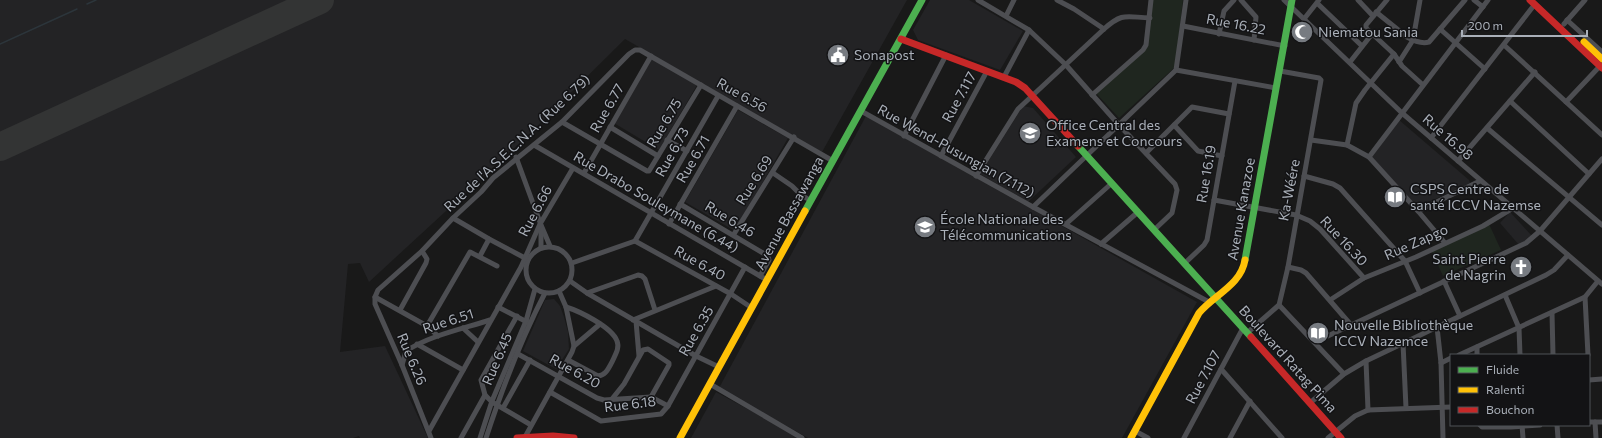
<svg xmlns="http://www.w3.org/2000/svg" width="1602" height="438" viewBox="0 0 1602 438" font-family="Commissioner,sans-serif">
  <rect width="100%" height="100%" fill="#191919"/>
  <g fill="#232325">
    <path d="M0,0h907l-85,152 -197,-113 -102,101 -154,142 -9,-19 -12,1 -8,88 45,-6 43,92h-68l-1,-2 -6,2h-353z"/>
    <path d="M930,0h39l54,31 -23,39 -82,-30 -5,-10z"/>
    <path d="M652,58l45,27 -38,65 -45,-27z"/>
    <path d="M1023,106l10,2 43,49 -48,45 -48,-28z"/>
    <path d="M738,110l50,28 -53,93 -50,-29z"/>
    <path d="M866,116l331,186 -75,136h-314l-89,-50z"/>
    <path d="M1399,120l70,60 1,3 -52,24 -3,-2 -43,-48z"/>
    <path d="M1510,212l22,24 -13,9 -19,-22z"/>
    <path d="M554,299l6,7 4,11 4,15 1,17 -13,20 -33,-18 22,-51z"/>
    <path d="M716,392l86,46h-111z"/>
  </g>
  <g fill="#1f261f">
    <path d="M1150,0h33l-8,67 -56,51 -24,-26 48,-43z"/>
    <path d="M1489,224l12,26 -58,26 -12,-26z"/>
  </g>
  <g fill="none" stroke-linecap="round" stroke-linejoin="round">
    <g stroke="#2c353b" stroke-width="1.5">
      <path d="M87,4l9,-4"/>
      <path d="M0,44l77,-35"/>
    </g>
    <path stroke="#333434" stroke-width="28" d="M0,147l320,-147"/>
    <g stroke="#4d4e52" stroke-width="5">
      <path d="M978,0l51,30 37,35 53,60 56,59 2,6 -5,23 -18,17"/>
      <path d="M1057,0l17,9 30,20"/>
      <path d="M1241,0l15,17 -2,23"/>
      <path d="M1284,0l118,113 200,171"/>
      <path d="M1358,0l15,16"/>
      <path d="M1387,0l-21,25v3l28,26"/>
      <path d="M1474,0l9,7"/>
      <path d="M1317,3l45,43"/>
      <path d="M1376,12l31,25c7,4 15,7 22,5l36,-42"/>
      <path d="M1006,16l8,-16"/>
      <path d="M1304,19l15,-19"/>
      <path d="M1567,20l35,32"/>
      <path d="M1564,24l21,-24"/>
      <path d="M1183,26l102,20"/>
      <path d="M1440,29l45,40"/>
      <path d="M1219,34l5,-23 10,-11"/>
      <path d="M1504,45l98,90"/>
      <path d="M1350,62l22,-28"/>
      <path d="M1399,62l14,-22 7,-40"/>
      <path d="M1176,70l100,18"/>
      <path d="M1004,77l25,-47"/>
      <path d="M1092,95l51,-45 3,-5 5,-45"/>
      <path d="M1510,101l79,73"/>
      <path d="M1566,102l34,-36"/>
      <path d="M861,111l172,96 176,95"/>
      <path d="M562,122l85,49h2l52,-86"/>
      <path d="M1174,125l24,26 24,5"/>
      <path d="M610,127l48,29"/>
      <path d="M1487,128l115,97"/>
      <path d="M904,136l42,-81"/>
      <path d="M1431,138l104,-134"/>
      <path d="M667,140l20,11"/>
      <path d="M1311,140l36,5 22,12 49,54 27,32"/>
      <path d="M534,145l233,135"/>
      <path d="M1347,145l9,-42 9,-13 29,-36 8,12 21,19"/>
      <path d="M1146,153l46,-46 37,7"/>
      <path d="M941,156l46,-85"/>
      <path d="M516,157l25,68 9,21"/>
      <path d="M1369,157l119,-157"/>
      <path d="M1458,161l77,-89"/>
      <path d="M584,173l67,-117"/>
      <path d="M773,173l19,13 8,8 11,7"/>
      <path d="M976,176l42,-67 86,-80c19,-17 22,-12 46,-11"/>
      <path d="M1304,176l29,8 7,4 65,73 15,32"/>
      <path d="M1214,200l82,15 14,6 10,8 44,49"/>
      <path d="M680,204l88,52 1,4 -9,16"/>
      <path d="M1033,207l143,-137 10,-70"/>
      <path d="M1418,211l62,-30"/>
      <path d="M453,218l36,21 36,19"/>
      <path d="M669,224l68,-118"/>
      <path d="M1066,224l46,-41"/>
      <path d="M541,228v20"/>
      <path d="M734,234l60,-97"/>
      <path d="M635,241l83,-145"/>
      <path d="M635,241l96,53 21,14"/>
      <path d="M1101,244l37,-32"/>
      <circle cx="549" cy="270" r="23"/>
      <path d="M480,256l9,-17"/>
      <path d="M572,263l63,-22"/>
      <path d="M1185,263l19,-18 3,-5 28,-159"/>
      <path d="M1288,267l13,3 5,3 45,52"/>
      <path d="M570,281l17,12 109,63 23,11"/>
      <path d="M1444,281l16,35"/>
      <path d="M587,293l51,-18 4,1 3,3 10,31"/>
      <path d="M1505,295l14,33 1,27"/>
      <path d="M375,297l52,29 11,10"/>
      <path d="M1585,297l3,58"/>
      <path d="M1330,300l34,-22 52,-21 67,-31 30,-18"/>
      <path d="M1279,305l65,69"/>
      <path d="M498,307l29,15"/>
      <path d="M566,307c13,4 46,20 51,34 3,7 -2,14 -5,21 -4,7 -6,13 -14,14l-30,-16"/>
      <path d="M400,310l26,-47 1,-4 -5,-8"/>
      <path d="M1552,313l1,42"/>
      <path d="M517,316l-36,64 4,15 7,7 39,23"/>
      <path d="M633,320l83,-34"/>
      <path d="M636,321l3,35"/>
      <path d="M427,326l43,-74 27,14"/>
      <path d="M1437,327l4,36 2,75"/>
      <path d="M463,328l15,14"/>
      <path d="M1247,333l32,-28 9,-38 33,-187 -2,-2 -39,-7"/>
      <path d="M1315,342l211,-99 14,-12 62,-72"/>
      <path d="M1403,343l3,65"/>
      <path d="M417,344l46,26"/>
      <path d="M574,346l26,-22"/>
      <path d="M1477,347v8"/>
      <path d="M518,354l79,44 7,2 47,-3 17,9"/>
      <path d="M1459,355l126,-58 13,-16"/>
      <path d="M1366,361l2,49"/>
      <path d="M1441,363l10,-5"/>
      <path d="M402,365l4,-14c25,-16 56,-22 84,-31"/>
      <path d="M1221,369l61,69"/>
      <path d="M1589,380l13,-1"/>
      <path d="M710,384l92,54"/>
      <path d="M550,392l51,29 60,-7 7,-8 77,-139"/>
      <path d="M612,399l12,-15 19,-34 5,-1 21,14v2l-18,32"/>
      <path d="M1310,403l34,-29 22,-13 180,-86 8,-5 14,-15"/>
      <path d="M503,408l27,-48"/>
      <path d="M1589,422h13"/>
      <path d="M1595,422l1,16"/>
      <path d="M1480,425l2,2h29l29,-2"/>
      <path d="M1522,425l1,13"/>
      <path d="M1557,425l1,13"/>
      <path d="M429,431l92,-164 19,-43 33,-56"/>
      <path d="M1135,431l13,7"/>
      <path d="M525,437l47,-85 2,-6 -8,-39 -7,-16"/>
      <path d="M431,438l-29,-73 -27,-61v-7l3,-7 44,-39 31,-33 28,-26 12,-14 69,-56 67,-68 6,-4h5l193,111"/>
      <path d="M461,438l24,-43"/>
      <path d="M480,438l12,-37 34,-80 9,-32"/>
      <path d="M486,438c16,-49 35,-99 59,-145"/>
      <path d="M1184,438l59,-110"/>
      <path d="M1230,438l20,-37"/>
      <path d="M1328,438l27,-22 13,-6 83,-3"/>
    </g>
    <g stroke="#4caf50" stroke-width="7">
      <path d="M1078,146l173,191"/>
      <path d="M805,211l117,-211"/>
      <path d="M1245,260l47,-260"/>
    </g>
    <g stroke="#ffc107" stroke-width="7">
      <path d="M1584,42l18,17"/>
      <path d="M680,438l125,-227"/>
      <path d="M1131,438l68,-125c15,-18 42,-28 46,-53"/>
    </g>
    <g stroke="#c62828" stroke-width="7">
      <path d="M1530,0l72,68"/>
      <path d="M901,39l115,43 9,6 53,58"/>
      <path d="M1251,337l90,101"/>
      <path d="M517,438l36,-2 21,2"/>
    </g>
  </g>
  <defs>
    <g id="mosque-disc" transform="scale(1.15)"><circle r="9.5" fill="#777b81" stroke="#131315"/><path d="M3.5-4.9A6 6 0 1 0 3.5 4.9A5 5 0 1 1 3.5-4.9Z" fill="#fff"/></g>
    <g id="civic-disc" transform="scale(1.15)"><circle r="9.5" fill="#777b81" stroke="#131315"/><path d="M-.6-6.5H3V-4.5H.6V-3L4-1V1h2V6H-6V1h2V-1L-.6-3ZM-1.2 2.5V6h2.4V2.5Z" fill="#fff"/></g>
    <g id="university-disc" transform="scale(1.15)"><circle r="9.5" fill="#777b81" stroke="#131315"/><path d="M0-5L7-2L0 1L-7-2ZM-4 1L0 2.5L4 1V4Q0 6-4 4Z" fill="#fff"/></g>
    <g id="library-disc" transform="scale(1.15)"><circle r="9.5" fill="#777b81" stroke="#131315"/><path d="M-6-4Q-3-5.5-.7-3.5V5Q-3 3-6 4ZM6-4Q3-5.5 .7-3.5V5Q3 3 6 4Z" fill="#fff"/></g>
    <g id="church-disc" transform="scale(1.15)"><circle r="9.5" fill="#777b81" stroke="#131315"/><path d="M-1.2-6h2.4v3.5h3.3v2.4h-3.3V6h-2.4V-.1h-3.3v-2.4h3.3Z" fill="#fff"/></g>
  </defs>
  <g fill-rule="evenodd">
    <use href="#mosque-disc" x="1302" y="32"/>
    <use href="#civic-disc" x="838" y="55"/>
    <use href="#university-disc" x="1030" y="133"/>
    <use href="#library-disc" x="1395" y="197"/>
    <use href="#university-disc" x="925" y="227"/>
    <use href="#church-disc" x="1521" y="267"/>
    <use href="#library-disc" x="1318" y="333"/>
  </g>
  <g text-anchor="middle" stroke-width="3" stroke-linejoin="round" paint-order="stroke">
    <g font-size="14" fill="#aab0b9" stroke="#131315">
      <text transform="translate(1236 24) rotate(11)" y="5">Rue 16.22</text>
      <text transform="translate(742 95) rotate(29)" y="5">Rue 6.56</text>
      <text transform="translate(959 97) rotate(-61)" y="5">Rue 7.117</text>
      <text transform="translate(607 108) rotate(-60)" y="5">Rue 6.77</text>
      <text transform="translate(664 123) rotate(-59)" y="5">Rue 6.75</text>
      <text transform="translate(1448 137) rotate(41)" y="5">Rue 16.98</text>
      <text transform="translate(517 143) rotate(-43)" y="5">Rue de l'A.S.E.C.N.A. (Rue 6.79)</text>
      <text transform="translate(956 151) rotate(29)" y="5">Rue Wend-Pusungian (7.112)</text>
      <text transform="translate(672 152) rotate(-61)" y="5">Rue 6.73</text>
      <text transform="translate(693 159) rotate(-60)" y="5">Rue 6.71</text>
      <text transform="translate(1206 174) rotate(-80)" y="5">Rue 16.19</text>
      <text transform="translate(754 180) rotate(-58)" y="5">Rue 6.69</text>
      <text transform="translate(1289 190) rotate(-79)" y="5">Ka-Wéére</text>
      <text transform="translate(656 202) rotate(30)" y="5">Rue Drabo Souleymane (6.44)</text>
      <text transform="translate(1241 209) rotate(-80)" y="5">Avenue Kanazoe</text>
      <text transform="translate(535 211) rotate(-62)" y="5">Rue 6.66</text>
      <text transform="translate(789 213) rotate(-61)" y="5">Avenue Bassawanga</text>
      <text transform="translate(730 219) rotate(31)" y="5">Rue 6.46</text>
      <text transform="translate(1344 241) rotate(47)" y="5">Rue 16.30</text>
      <text transform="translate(1416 242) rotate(-24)" y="5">Rue Zapgo</text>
      <text transform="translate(700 263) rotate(29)" y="5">Rue 6.40</text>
      <text transform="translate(448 321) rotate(-18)" y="5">Rue 6.51</text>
      <text transform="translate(696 331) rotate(-60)" y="5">Rue 6.35</text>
      <text transform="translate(412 359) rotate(67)" y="5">Rue 6.26</text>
      <text transform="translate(497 359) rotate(-67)" y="5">Rue 6.45</text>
      <text transform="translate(1288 359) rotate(48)" y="5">Boulevard Ratag Pima</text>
      <text transform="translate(575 371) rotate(29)" y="5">Rue 6.20</text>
      <text transform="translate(1203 377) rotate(-62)" y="5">Rue 7.107</text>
      <text transform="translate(630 404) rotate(-7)" y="5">Rue 6.18</text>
    </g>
    <g font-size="14" fill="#aab0b9" stroke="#131315" text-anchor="start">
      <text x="1318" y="37">Niematou Sania</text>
      <text x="854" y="60">Sonapost</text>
      <text x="1046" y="130">Office Central des<tspan x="1046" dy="16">Examens et Concours</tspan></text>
      <text x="1410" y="194">CSPS Centre de<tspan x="1410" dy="16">santé ICCV Nazemse</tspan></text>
      <text x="940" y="224">École Nationale des<tspan x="940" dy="16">Télécommunications</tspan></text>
      <text x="1506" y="264" text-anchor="end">Saint Pierre<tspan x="1506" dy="16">de Nagrin</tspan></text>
      <text x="1334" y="330">Nouvelle Bibliothèque<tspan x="1334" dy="16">ICCV Nazemce</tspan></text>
    </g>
  </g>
  <rect x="1450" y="354" width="140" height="72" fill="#131315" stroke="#4f5257"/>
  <rect x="1458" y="367" width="20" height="6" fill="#4caf50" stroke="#4f5257"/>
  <text x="1486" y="374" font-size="12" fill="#aab0b9">Fluide</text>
  <rect x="1458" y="387" width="20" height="6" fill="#ffc107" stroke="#4f5257"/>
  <text x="1486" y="394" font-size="12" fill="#aab0b9">Ralenti</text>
  <rect x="1458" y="407" width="20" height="6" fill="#c62828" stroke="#4f5257"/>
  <text x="1486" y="414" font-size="12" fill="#aab0b9">Bouchon</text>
  <path d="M1462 30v6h125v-6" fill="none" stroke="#aab0b9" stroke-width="2"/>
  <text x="1468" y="30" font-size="12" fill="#aab0b9" stroke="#131315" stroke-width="3" paint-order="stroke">200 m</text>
</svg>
